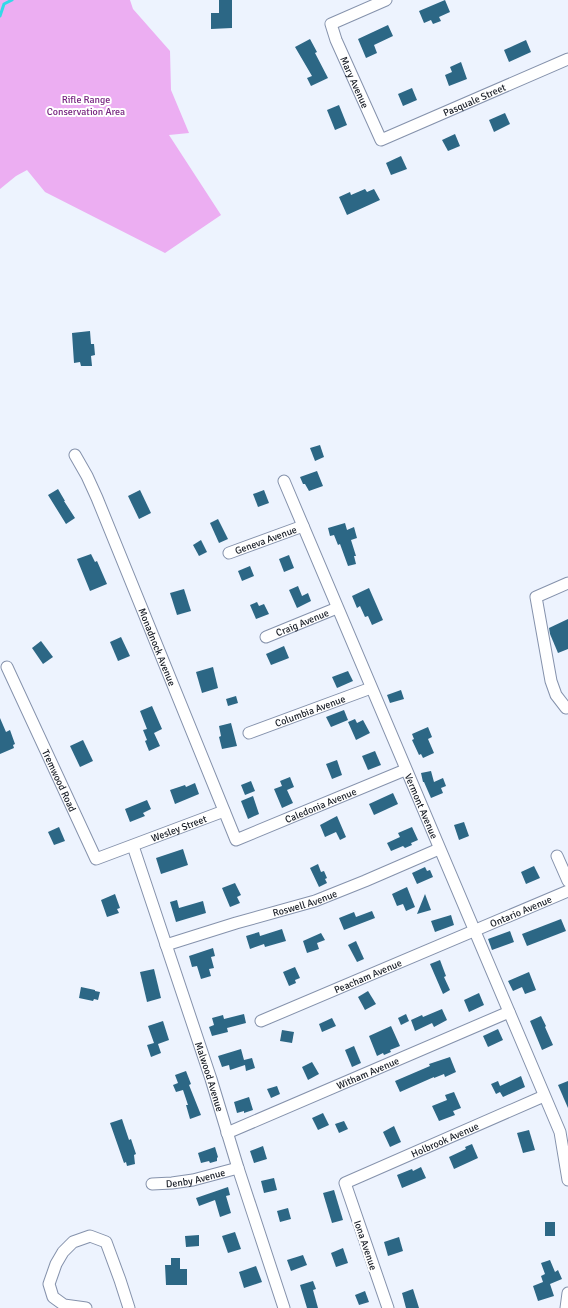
<svg xmlns="http://www.w3.org/2000/svg" width="568" height="1308" viewBox="0 0 568 1308" font-family="Signika,sans-serif">
  <rect width="100%" height="100%" fill="#edf3fe"/>
  <path fill="#ecaef2" d="M0,0h130l3,9 37,42 1,39 18,43 -20,2 52,80 -56,38 -120,-61 -18,-22 -11,6 -16,13z"/>
  <g fill="none" stroke-linecap="round" stroke-linejoin="round">
    <path stroke="#32d9e7" stroke-width="3" d="M0,16l4,-12 8,-4"/>
  </g>
  <g fill="#2c6785">
    <path d="M219,0h13v28l-21,1v-16h8z"/>
    <path d="M445,0l5,12 -11,5 2,4 -8,3 -2,-4 -7,3 -5,-12z"/>
    <path d="M388,25l5,11 -19,9 3,8 -11,5 -8,-19z"/>
    <path d="M310,39l7,13 -2,1 13,25 -17,8 -4,-8 5,-2 -17,-29z"/>
    <path d="M526,40l5,12 -22,10 -5,-12z"/>
    <path d="M461,62l6,17 -18,7 -4,-11 7,-3 -2,-5z"/>
    <path d="M412,88l5,12 -14,6 -5,-12z"/>
    <path d="M339,105l8,20 -12,5 -8,-20z"/>
    <path d="M505,113l5,11 -16,8 -5,-12z"/>
    <path d="M455,134l5,12 -12,5 -6,-11z"/>
    <path d="M401,156l6,13 -16,6 -5,-12z"/>
    <path d="M365,189l2,3 7,-3 6,11 -33,15 -8,-18 11,-5 1,3z"/>
    <path d="M90,331l1,13h3l1,11 -4,1 1,10h-11l-1,-4 -6,1 -2,-30z"/>
    <path d="M320,445l4,12 -9,4 -5,-13z"/>
    <path d="M317,471l6,15 -14,5 -4,-7h-2l-3,-7z"/>
    <path d="M58,489l7,12h-1l11,17 -9,6 -18,-29z"/>
    <path d="M140,490l11,23 -12,6 -11,-23z"/>
    <path d="M264,490l5,13 -11,4 -5,-13z"/>
    <path d="M218,519l10,20 -9,4 -9,-20z"/>
    <path d="M345,523l2,7 7,-3 3,11 -6,2 5,16h-2l2,8 -8,2 -8,-22 -2,1 -4,-10 -4,1 -2,-8z"/>
    <path d="M201,540l6,12 -8,4 -6,-11z"/>
    <path d="M91,554l4,8 2,-1 10,23 -17,7 -13,-32z"/>
    <path d="M289,555l5,13 -10,4 -5,-13z"/>
    <path d="M250,566l4,10 -12,5 -4,-10z"/>
    <path d="M298,586l4,10 6,-3 3,8 -14,7 -8,-18z"/>
    <path d="M369,588l14,32 -11,5 -4,-9 -3,1 -5,-11 -3,2 -5,-12z"/>
    <path d="M184,589l7,22 -14,4 -7,-22z"/>
    <path d="M257,602l2,4 5,-2 5,10 -13,5 -6,-14z"/>
    <path d="M568,619v30l-10,4 -8,-19 -1,-6z"/>
    <path d="M121,637l9,19 -12,5 -8,-19z"/>
    <path d="M41,641l12,16 -10,7 -11,-16z"/>
    <path d="M284,646l5,12 -18,7 -5,-11z"/>
    <path d="M213,667l5,21 -16,5 -6,-21z"/>
    <path d="M348,671l5,10 -16,7 -5,-11z"/>
    <path d="M401,690l3,9 -14,4 -3,-8z"/>
    <path d="M236,696l2,7 -10,3 -2,-7z"/>
    <path d="M152,706l10,23 -8,4 6,13 -11,5 -4,-10 2,-1 -4,-10 4,-1 -7,-18z"/>
    <path d="M344,710l4,10 -17,7 -5,-10z"/>
    <path d="M0,718l6,14 4,-2 5,14 -2,1 1,3 -14,6z"/>
    <path d="M355,719l2,4 6,-3 7,13 -14,7 -8,-18z"/>
    <path d="M231,723l6,23 -15,3 -3,-12 2,-1 -2,-10z"/>
    <path d="M428,727l4,10 -4,2 6,14 -11,5 -2,-4 -2,1 -7,-15 2,-1 -2,-5z"/>
    <path d="M83,740l10,21 -13,6 -10,-21z"/>
    <path d="M375,751l6,14 -13,5 -6,-14z"/>
    <path d="M337,760l5,15 -10,4 -6,-15z"/>
    <path d="M431,771l3,11 9,-4 3,8 -5,2 2,5 -12,5 -7,-16h-1l-2,-9z"/>
    <path d="M290,777l4,10 -7,3 6,13 -11,5 -8,-19 8,-3 -2,-5z"/>
    <path d="M251,781l4,10 -10,4 -4,-10z"/>
    <path d="M195,783l4,11 -24,10 -5,-14 15,-5 1,2z"/>
    <path d="M393,793l5,11 -24,11 -5,-11z"/>
    <path d="M253,796l6,18 -11,5 -7,-18z"/>
    <path d="M147,800l4,9 -8,4 2,3 -15,6 -5,-13z"/>
    <path d="M337,816l9,21 -6,3 -4,-8 -11,5 -5,-12z"/>
    <path d="M464,822l5,14 -10,4 -5,-15z"/>
    <path d="M59,827l6,14 -11,4 -6,-13z"/>
    <path d="M412,827l6,13 -7,3 1,2 -7,3 -2,-2 -12,5 -4,-8 13,-6 -2,-4z"/>
    <path d="M183,849l5,16 -27,9 -5,-16z"/>
    <path d="M318,864l3,8 3,-1 3,7 -2,1 2,4 -8,4 -9,-19z"/>
    <path d="M534,866l6,12 -14,6 -5,-12z"/>
    <path d="M425,867l2,4 3,-1 3,7 -16,7 -5,-11z"/>
    <path d="M235,883l6,12 -4,2 3,6 -10,4 -8,-19z"/>
    <path d="M407,887l8,20 -9,4 -3,-7 -6,2 -5,-12z"/>
    <path d="M115,894l5,14 -3,1 2,4 -12,4 -6,-17z"/>
    <path d="M425,894l6,16 -14,4z"/>
    <path d="M177,900l2,8 24,-7 3,12 -30,9 -6,-20z"/>
    <path d="M372,911l3,7 -31,12 -5,-12 15,-6 2,5z"/>
    <path d="M451,915l3,10 -19,7 -4,-11z"/>
    <path d="M561,919l5,12 -39,15 -5,-12z"/>
    <path d="M282,929l4,12 -21,6 -1,-3 -14,5 -4,-13 13,-4 1,4z"/>
    <path d="M510,931l4,11 -22,8 -4,-11z"/>
    <path d="M321,933l4,7 -8,3 2,6 -12,4 -4,-12z"/>
    <path d="M356,941l8,18 -7,3 -9,-17z"/>
    <path d="M213,948l2,8 -4,1 3,11 -5,1 2,7 -10,3 -4,-13 -5,1 -3,-11z"/>
    <path d="M440,960l6,16 -2,1 6,13 -7,4 -13,-30z"/>
    <path d="M295,967l5,11 -5,2 1,3 -7,3 -6,-14z"/>
    <path d="M154,969l7,29 -14,4 -7,-30z"/>
    <path d="M529,972l7,18 -11,4 -3,-7 -9,4 -5,-10z"/>
    <path d="M81,987l14,3v1l5,1 -2,8 -4,-1 -1,2 -14,-3z"/>
    <path d="M368,991l8,13 -11,6 -7,-13z"/>
    <path d="M479,993l5,12 -15,7 -5,-12z"/>
    <path d="M442,1009l5,11 -13,7 -2,-4 -17,8 -4,-11 11,-5 1,2z"/>
    <path d="M244,1014l2,9 -19,5 1,4 -16,4 -3,-9 5,-2 -2,-7 11,-3 1,4z"/>
    <path d="M406,1014l3,7 -8,4 -3,-7z"/>
    <path d="M541,1016l5,10 -1,1 8,18 -11,5 -12,-29z"/>
    <path d="M332,1018l4,8 -14,6 -3,-8z"/>
    <path d="M163,1021l6,19 -11,4 3,9 -10,4 -4,-12 7,-2 -6,-17z"/>
    <path d="M391,1026l9,20 -10,4 1,2 -7,3 -1,-2 -6,3 -8,-20z"/>
    <path d="M498,1029l5,11 -15,7 -5,-11z"/>
    <path d="M282,1030l12,2 -2,11 -12,-2z"/>
    <path d="M354,1046l7,17 -9,4 -7,-17z"/>
    <path d="M241,1049l3,11 8,-2 3,10 -9,3 -1,-6 -15,5 -1,-5 -7,2 -4,-11z"/>
    <path d="M450,1057l6,15 -11,5 -1,-3 -10,4v-1l-34,15 -5,-11 35,-15 -1,-2z"/>
    <path d="M312,1062l7,12 -11,6 -6,-13z"/>
    <path d="M186,1071l5,13 -2,1 12,30 -11,4 -4,-14h2l-5,-15 -7,2 -3,-7 5,-2 -3,-8z"/>
    <path d="M521,1076l4,11 -22,10 -3,-5 -4,2 -5,-10 7,-3 2,5z"/>
    <path d="M568,1081v27l-10,-23z"/>
    <path d="M277,1086l3,8 -9,4 -4,-9z"/>
    <path d="M454,1092l7,16 -8,3 2,4 -16,6 -7,-15 15,-6 -2,-5z"/>
    <path d="M249,1097l4,13 -9,3v-2l-7,2 -3,-11z"/>
    <path d="M323,1113l6,12 -11,5 -6,-12z"/>
    <path d="M122,1119l7,21 2,-1 5,15 -2,1 1,9 -8,2 -1,-4 -2,1 -14,-40z"/>
    <path d="M344,1121l4,8 -9,4 -4,-9z"/>
    <path d="M394,1126l7,16 -11,5 -7,-15z"/>
    <path d="M529,1130l6,20 -12,3 -6,-20z"/>
    <path d="M472,1144l6,14 -24,11 -5,-12 17,-8 -1,-2z"/>
    <path d="M263,1146l4,13 -13,4 -4,-12z"/>
    <path d="M215,1147l3,10 -1,1v3l-7,2 -1,-2 -8,2 -3,-10z"/>
    <path d="M421,1167l5,11 -24,10 -5,-13 15,-6 1,2z"/>
    <path d="M274,1178l3,12 -13,3 -3,-12z"/>
    <path d="M228,1187l2,8 -4,1 5,17 -11,4 -5,-17 -16,6 -3,-8z"/>
    <path d="M334,1190l9,30 -11,3 -9,-30z"/>
    <path d="M288,1208l3,11 -11,3 -3,-11z"/>
    <rect x="545" y="1222" width="10" height="14"/>
    <path d="M235,1232l6,17 -13,4 -6,-17z"/>
    <path d="M199,1235v11l-13,1 -1,-11z"/>
    <path d="M399,1237l4,14 -15,5 -4,-14z"/>
    <path d="M343,1248l5,15 -12,4 -5,-14z"/>
    <path d="M303,1255l4,10 -16,6 -4,-11z"/>
    <path d="M171,1258h9v11h7v16h-21l-1,-20h6z"/>
    <path d="M550,1260l5,12 3,-2 4,9 -12,5 4,12 -16,5 -5,-15 10,-4 -2,-6 4,-2 -4,-11z"/>
    <path d="M256,1266l6,16 -18,6 -5,-16z"/>
    <path d="M313,1281l3,8 -3,1 5,18h-11l-7,-23z"/>
    <path d="M413,1289l6,19h-13l-4,-15z"/>
    <path d="M365,1291l4,11 -10,3 -4,-10z"/>
  </g>
  <g fill="none" stroke-linecap="round" stroke-linejoin="round">
    <g stroke="#8592ac" stroke-width="13">
      <g id="minor">
        <path id="s1" d="M386,0l-55,24 5,16 45,100 187,-81"/>
        <path id="s2" d="M75,455l12,21 10,22 139,342 169,-70"/>
        <path id="s3" d="M284,481l276,651 8,48"/>
        <path id="s4" d="M229,553l74,-27"/>
        <path id="s5" d="M266,637l71,-29"/>
        <path id="s6" d="M7,667l89,192 128,-48"/>
        <path d="M566,708l-10,-13 -5,-14 -15,-84 32,-14"/>
        <path id="s7" d="M249,733l122,-45"/>
        <path id="s8" d="M133,846l78,233 27,89 46,140"/>
        <path d="M557,856l11,25"/>
        <path id="s9" d="M166,945l70,-22 79,-22 50,-20 74,-32"/>
        <path id="s10" d="M261,1021l307,-130"/>
        <path id="s11" d="M227,1133l282,-121"/>
        <path id="s12" d="M152,1184l20,-1 21,-3 45,-12"/>
        <path d="M86,1308l-22,-3 -11,-8 -4,-13 7,-20 7,-12 10,-10 17,-6 16,6 14,38 9,28"/>
        <path id="s13" d="M388,1308l-43,-125 199,-87"/>
        <path d="M566,1308l2,-15"/>
      </g>
    </g>
    <use href="#minor" stroke="#fff" stroke-width="11"/>
  </g>
  <g text-anchor="middle" stroke-width="4" stroke-linejoin="round" paint-order="stroke">
    <g font-size="10" fill="#181d26" stroke="#fff">
      <text dy="4" stroke="none"><textPath href="#s1" startOffset="123">Mary Avenue</textPath></text>
      <text dy="4" stroke="none"><textPath href="#s1" startOffset="288">Pasquale Street</textPath></text>
      <text dy="4" stroke="none"><textPath href="#s4" startOffset="39">Geneva Avenue</textPath></text>
      <text dy="4" stroke="none"><textPath href="#s5" startOffset="39">Craig Avenue</textPath></text>
      <text dy="4" stroke="none"><textPath href="#s2" startOffset="209">Monadnock Avenue</textPath></text>
      <text dy="4" stroke="none"><textPath href="#s7" startOffset="65">Columbia Avenue</textPath></text>
      <text dy="4" stroke="none"><textPath href="#s6" startOffset="125">Tremwood Road</textPath></text>
      <text dy="4" stroke="none"><textPath href="#s2" startOffset="509">Caledonia Avenue</textPath></text>
      <text dy="4" stroke="none"><textPath href="#s3" startOffset="353">Vermont Avenue</textPath></text>
      <text dy="4" stroke="none"><textPath href="#s6" startOffset="300">Wesley Street</textPath></text>
      <text dy="4" stroke="none"><textPath href="#s9" startOffset="145">Roswell Avenue</textPath></text>
      <text dy="4" stroke="none"><textPath href="#s10" startOffset="282">Ontario Avenue</textPath></text>
      <text dy="4" stroke="none"><textPath href="#s10" startOffset="116">Peacham Avenue</textPath></text>
      <text dy="4" stroke="none"><textPath href="#s11" startOffset="153">Witham Avenue</textPath></text>
      <text dy="4" stroke="none"><textPath href="#s8" startOffset="243">Malwood Avenue</textPath></text>
      <text dy="4" stroke="none"><textPath href="#s13" startOffset="241">Holbrook Avenue</textPath></text>
      <text dy="4" stroke="none"><textPath href="#s12" startOffset="44">Denby Avenue</textPath></text>
      <text transform="translate(366 1245) rotate(71)" y="4">Iona Avenue</text>
    </g>
    <g font-size="10" fill="#76247f" stroke="#fff">
      <text x="86" y="103">Rifle Range<tspan x="86" dy="12">Conservation Area</tspan></text>
    </g>
  </g>
</svg>
